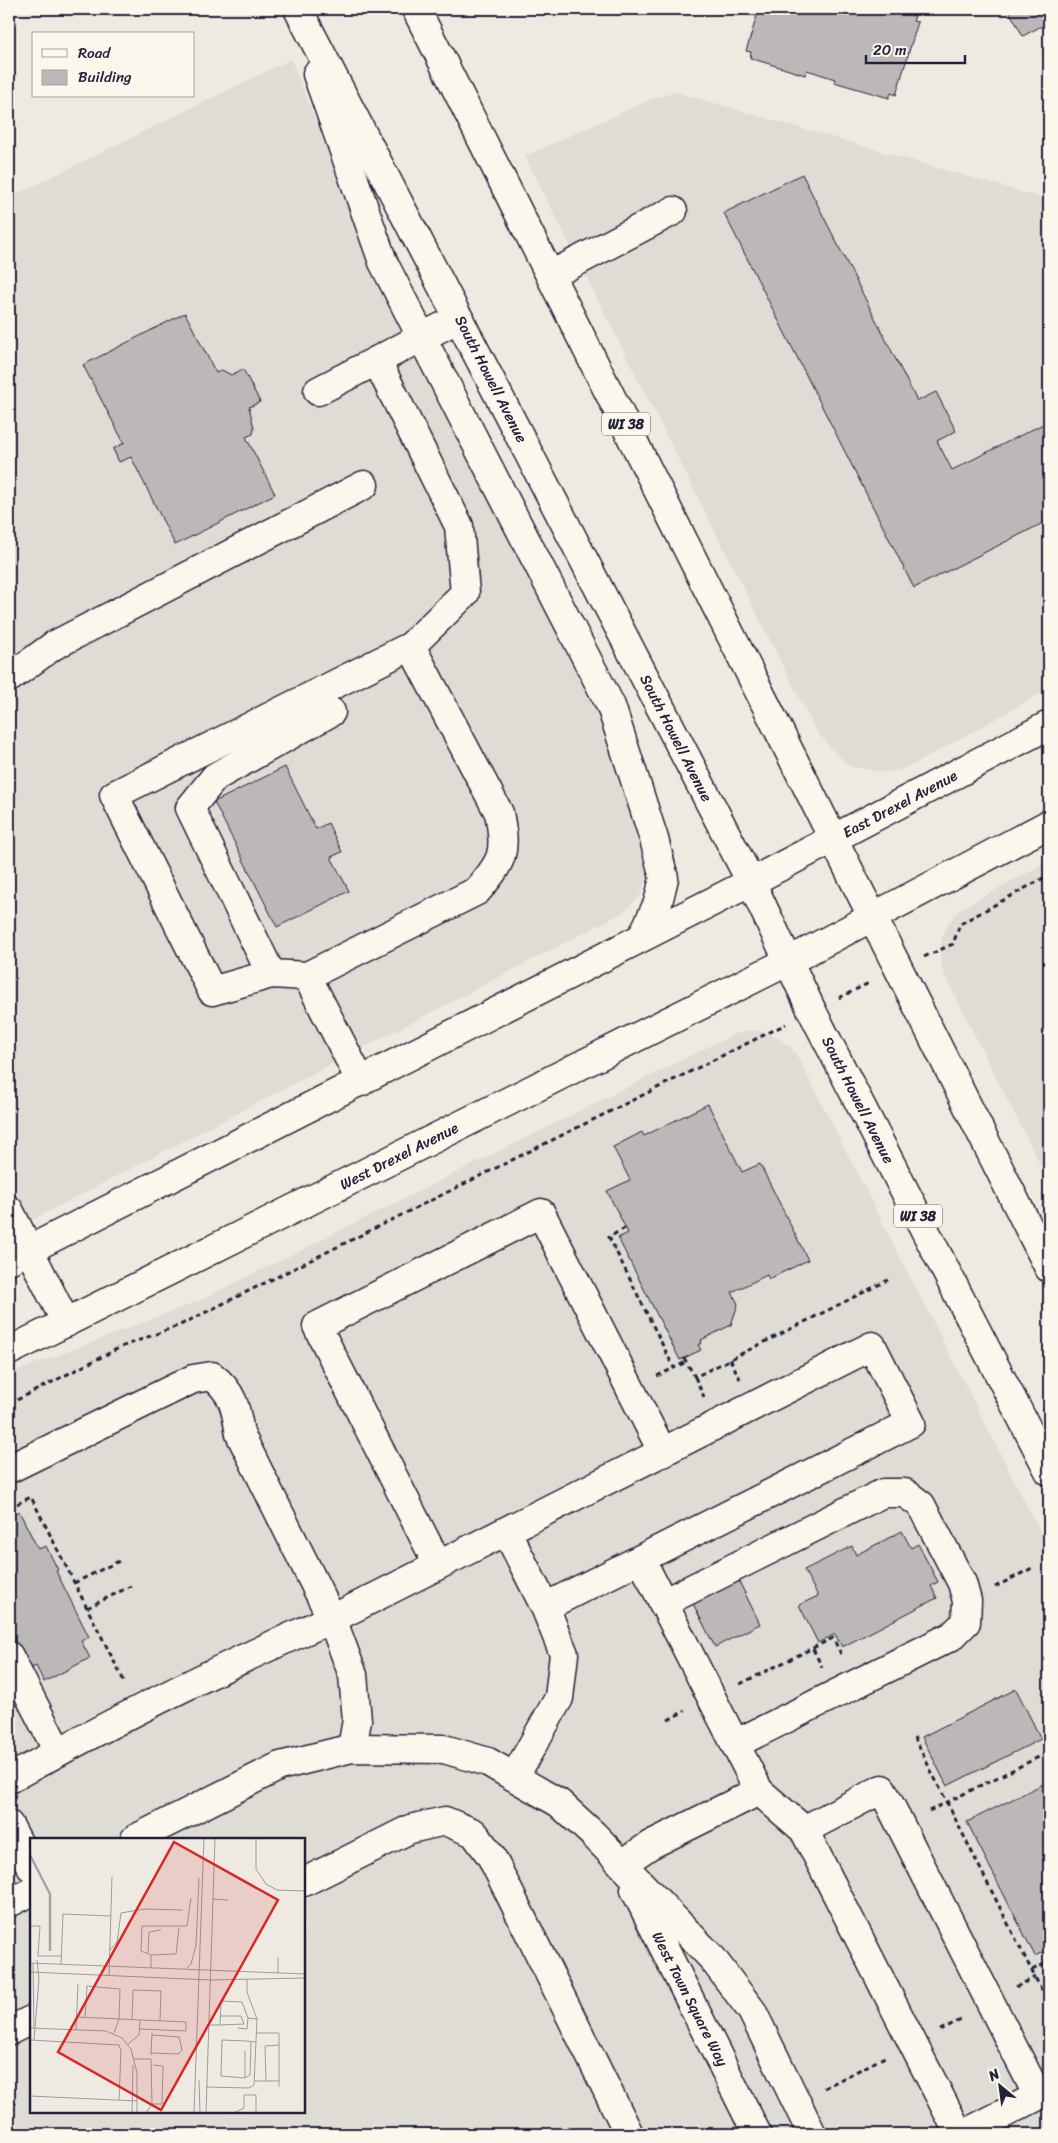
<svg xmlns="http://www.w3.org/2000/svg" width="1058" height="2143" viewBox="0 0 1058 2143" font-family="Sriracha,sans-serif">
  <rect width="100%" height="100%" fill="#eeeae2"/>
  <filter id="ink" filterUnits="userSpaceOnUse"><feTurbulence type="fractalNoise" baseFrequency=".02" numOctaves="2"/><feDisplacementMap in="SourceGraphic" scale="10" xChannelSelector="R" yChannelSelector="G"/><feConvolveMatrix kernelMatrix="1 2 1 2 8 2 1 2 1" color-interpolation-filters="sRGB"/></filter>
  <g filter="url(#ink)">
    <g fill="#dfdbd5" fill-rule="evenodd">
      <path d="M291,59l78,197 232,448 45,149 1,24 -7,19 -18,17 -613,319v-1034z"/>
      <path d="M676,92l373,108v489l-134,75 -17,7 -18,1 -30,-6 -17,-15 -18,-22 -290,-573 129,-58z"/>
      <path d="M1049,861v321l-106,-210 -3,-18 2,-16 7,-16 10,-12z"/>
      <path d="M752,1030l12,2 16,7 11,8 10,16 248,486v585h-1040v-760l190,-73 509,-254 27,-13zM31,1839h273v273h-273z"/>
    </g>
    <g fill="#bcb8b8" stroke="#22223b">
      <path d="M759,9h133l23,7 -2,5 5,1 -22,73 -5,-2 -2,5 -55,-16 1,-3 -28,-9 -2,5 -55,-17 1,-6 -5,-1z"/>
      <path d="M1008,9h41v13l-26,14z"/>
      <path d="M802,174l115,227 19,-9 20,39 -19,10 15,29 97,-49v99l-135,68 -190,-375z"/>
      <path d="M185,313l31,60 6,-3 9,5 12,-6 17,33 -11,5 5,21 -1,6 -7,3 29,57 -100,51 -44,-88 -12,5 -6,-13 11,-6 -41,-78z"/>
      <path d="M285,767l31,62 12,-6 14,29 -11,5 18,34 -72,36 -63,-125z"/>
      <path d="M708,1104l34,68 18,-8 48,96 -39,19 -2,-4 -35,17 6,12 -7,21 -30,15 1,3 -4,2 3,5 -21,10 -62,-122 10,-5 -21,-42 23,-11 -17,-33 29,-15 2,4z"/>
      <path d="M19,1511l19,38 8,-3 12,24 -2,1 33,66 -8,4 9,17 -46,24 -8,-16 -8,4 -19,-38v-115z"/>
      <path d="M902,1531l9,17 7,-4 20,38 -7,4 6,12 -95,49 -7,-13 -17,9 -19,-38 19,-9 -14,-26 48,-24 4,9z"/>
      <path d="M733,1569l27,55 -45,23 -28,-55z"/>
      <path d="M1016,1689l25,50 -94,47 -25,-49z"/>
      <path d="M1049,1781v168l-14,7 -68,-134z"/>
    </g>
    <g fill="none" stroke-linecap="round" stroke-linejoin="round">
      <g stroke="#22223b" stroke-width="31">
        <g id="minor">
          <path d="M551,275l122,-64"/>
          <path d="M318,391l141,-73"/>
          <path d="M9,678l44,-32 311,-161"/>
          <path d="M271,974l-81,-166 25,-31 116,-65"/>
          <path d="M307,976l170,-85c26,-30 30,-38 22,-78l-88,-167"/>
          <path d="M361,1082l-54,-106 -36,-2 -59,17 -98,-196 297,-149 54,-53 -6,-67 -82,-165"/>
          <path d="M9,1210l57,113"/>
          <path d="M9,1260l742,-378 298,-157"/>
          <path d="M9,1351l780,-390 260,-137"/>
          <path d="M9,1469l184,-90 19,-3c22,17 24,33 28,58l92,185 21,56 4,45 -5,28"/>
          <path d="M507,1532l38,75 19,47 -5,44 -44,78"/>
          <path d="M641,1559l118,232"/>
          <path d="M438,1565l-121,-239 224,-113 122,240"/>
          <path d="M663,1603l220,-110h22l16,12 41,78 5,18 -1,21 -14,14 -217,108"/>
          <path d="M9,1656l49,96"/>
          <path d="M9,1779c105,-58 212,-113 323,-160l540,-273 39,77 -366,184"/>
          <path d="M9,1825l22,42"/>
          <path d="M804,1830l78,-41 156,307 -74,38"/>
          <path d="M135,1839l145,-73 72,-18 92,1 44,13 71,41 34,31 119,124 40,53 60,123"/>
          <path d="M622,1864l28,-19 109,-54 45,39 155,304"/>
          <path d="M304,1882l106,-53 35,-8 29,12 17,23 138,278"/>
          <path d="M635,1890l122,244"/>
          <path d="M9,1903l22,-11"/>
          <path d="M9,2031l22,-11"/>
        </g>
      </g>
      <g stroke="#22223b" stroke-width="31">
        <g id="major">
          <path d="M298,9l453,873 61,129 237,460"/>
          <path d="M416,9c212,419 420,840 633,1259"/>
          <path d="M317,74l66,188 228,444 43,133 10,39 -6,25 -16,34"/>
        </g>
      </g>
      <g stroke="#22223b" stroke-width="3" stroke-dasharray="5 4" stroke-linecap="butt">
        <path d="M924,957l29,-13 7,-20 89,-49"/>
        <path d="M839,998l32,-16"/>
        <path d="M625,1228l-16,9 65,131 12,-6"/>
        <path d="M684,1358l11,19 193,-97"/>
        <path d="M730,1359l10,20"/>
        <path d="M657,1376l17,-8"/>
        <path d="M695,1377l9,20"/>
        <path d="M9,1404l112,-57 59,-22 606,-301"/>
        <path d="M9,1508l22,-11 94,186"/>
        <path d="M74,1583l45,-22"/>
        <path d="M995,1587l39,-20"/>
        <path d="M87,1608l44,-22"/>
        <path d="M813,1649l9,18"/>
        <path d="M740,1684l93,-46 9,18"/>
        <path d="M668,1720l17,-9"/>
        <path d="M914,1737l135,268"/>
        <path d="M929,1811l120,-59"/>
        <path d="M1032,1970l17,-8"/>
        <path d="M1016,1987l19,-10"/>
        <path d="M940,2030l23,-11"/>
        <path d="M824,2088l61,-31"/>
      </g>
      <use href="#minor" stroke="#fbf7ec" stroke-width="28"/>
      <use href="#major" stroke="#fbf7ec" stroke-width="28"/>
    </g>
  </g>
  <g text-anchor="middle" stroke-width="4.5" stroke-linejoin="round" paint-order="stroke">
    <g fill="#fbf7ec" stroke="#636270" stroke-width="1">
      <rect x="602" y="412.5" width="48" height="23" rx="4"/>
      <rect x="894" y="1204.5" width="48" height="23" rx="4"/>
    </g>
    <g font-size="14" font-weight="bold" fill="#22223b">
      <text x="626" y="429">WI 38</text>
      <text x="918" y="1221">WI 38</text>
    </g>
    <g font-size="15" fill="#22223b" stroke="#fbf7ec">
      <text transform="translate(491 379) rotate(63)" y="5">South Howell Avenue</text>
      <text transform="translate(676 738) rotate(63)" y="5">South Howell Avenue</text>
      <text transform="translate(900 804) rotate(-28)" y="5">East Drexel Avenue</text>
      <text transform="translate(858 1100) rotate(63)" y="5">South Howell Avenue</text>
      <text transform="translate(399 1156) rotate(-27)" y="5">West Drexel Avenue</text>
      <text transform="translate(690 1999) rotate(63)" y="5">West Town Square Way</text>
    </g>
  </g>
  <g transform="translate(30 1838)">
    <rect width="275" height="275" fill="#eeeae2"/>
    <path fill="none" stroke="#a6a3a7" stroke-width="2.5" d="M0,17l20,39v57"/>
    <path fill="none" stroke="#9c9a9f" stroke-width="1" d="M226,0v31l10,15 11,6 28,1M183,61l15,1M0,88h10l-2,29M80,112l7,-8 4,-29 23,-4 39,1M118,115l1,-21 12,-2M121,117l25,-1 3,-26M7,118h24M0,125l275,11M3,125l1,65M31,126l2,-50 48,2M121,130v-13l-10,-4 1,-25h45l4,-28M156,131l5,-5 5,-19 3,-67M0,134l180,8 95,-2M248,135v-16M79,138l3,-99M46,179l110,5v9l-46,-2M55,179l2,-31 33,3 -1,30 -5,14M102,182l1,-30 28,1 -1,30M178,187h12l1,-24 21,1 6,16 9,1M190,187l24,-1 -3,-8h-21M0,190l76,3 16,7 9,11 6,24v40M208,190l9,1 1,-11M46,192l2,-46M227,195h22v54M0,202l89,5 2,6 -2,49M4,202l5,-61 -2,-19M221,204l-1,33 -5,3 -24,-2 1,-36 24,1 10,1M98,206l11,-9 1,-15M121,215l27,1 4,-4 -3,-13 -27,-2M121,217l1,-22M104,221h17l1,45M215,240v-27M169,242l1,33M225,243h24M236,243l-1,-35 14,-1M176,249l43,1 5,-3 3,-66 -10,-27v-12M0,258l107,5M102,275l1,-48M116,275l6,-9h10l1,-38 -10,-1M164,275l10,-275M176,275l9,-275M204,275l10,-5v-13h12v18"/>
    <path fill="#d62828" fill-opacity="0.15" stroke="#d62828" stroke-width="2.5" d="M144,4l104,58 -117,210 -103,-58z"/>
    <rect width="275" height="275" fill="none" stroke="#22223b" stroke-width="2.5"/>
  </g>
  <rect width="1058" height="2143" fill="none" stroke="#fbf7ec" stroke-width="30"/>
  <rect x="15" y="15" width="1028" height="2113" fill="none" stroke="#22223b" stroke-width="2" filter="url(#ink)"/>
  <rect x="32" y="32" width="162" height="65" fill="#fbf7ec" stroke="#a4a2a5"/>
  <rect x="42" y="49" width="25" height="8" fill="#fbf7ec" stroke="#a4a2a5"/>
  <text x="78" y="58" font-size="15" fill="#22223b">Road</text>
  <rect x="42" y="70" width="25" height="15" fill="#bcb8b8" stroke="#a4a2a5"/>
  <text x="78" y="82" font-size="15" fill="#22223b">Building</text>
  <g transform="translate(1000 2086) rotate(331)" stroke="#fbf7ec" stroke-width="4" paint-order="stroke">
  <path d="M0-4L9 19L0 12L-9 19Z" fill="#22223b"/>
  <text y="-8" font-size="14" font-weight="bold" text-anchor="middle" fill="#22223b">N</text>
  </g>
  <path d="M866 55v8h99v-8" fill="none" stroke="#22223b" stroke-width="2.5"/>
  <text x="873" y="55" font-size="15" fill="#22223b" stroke="#fbf7ec" stroke-width="4" paint-order="stroke">20 m</text>
</svg>
